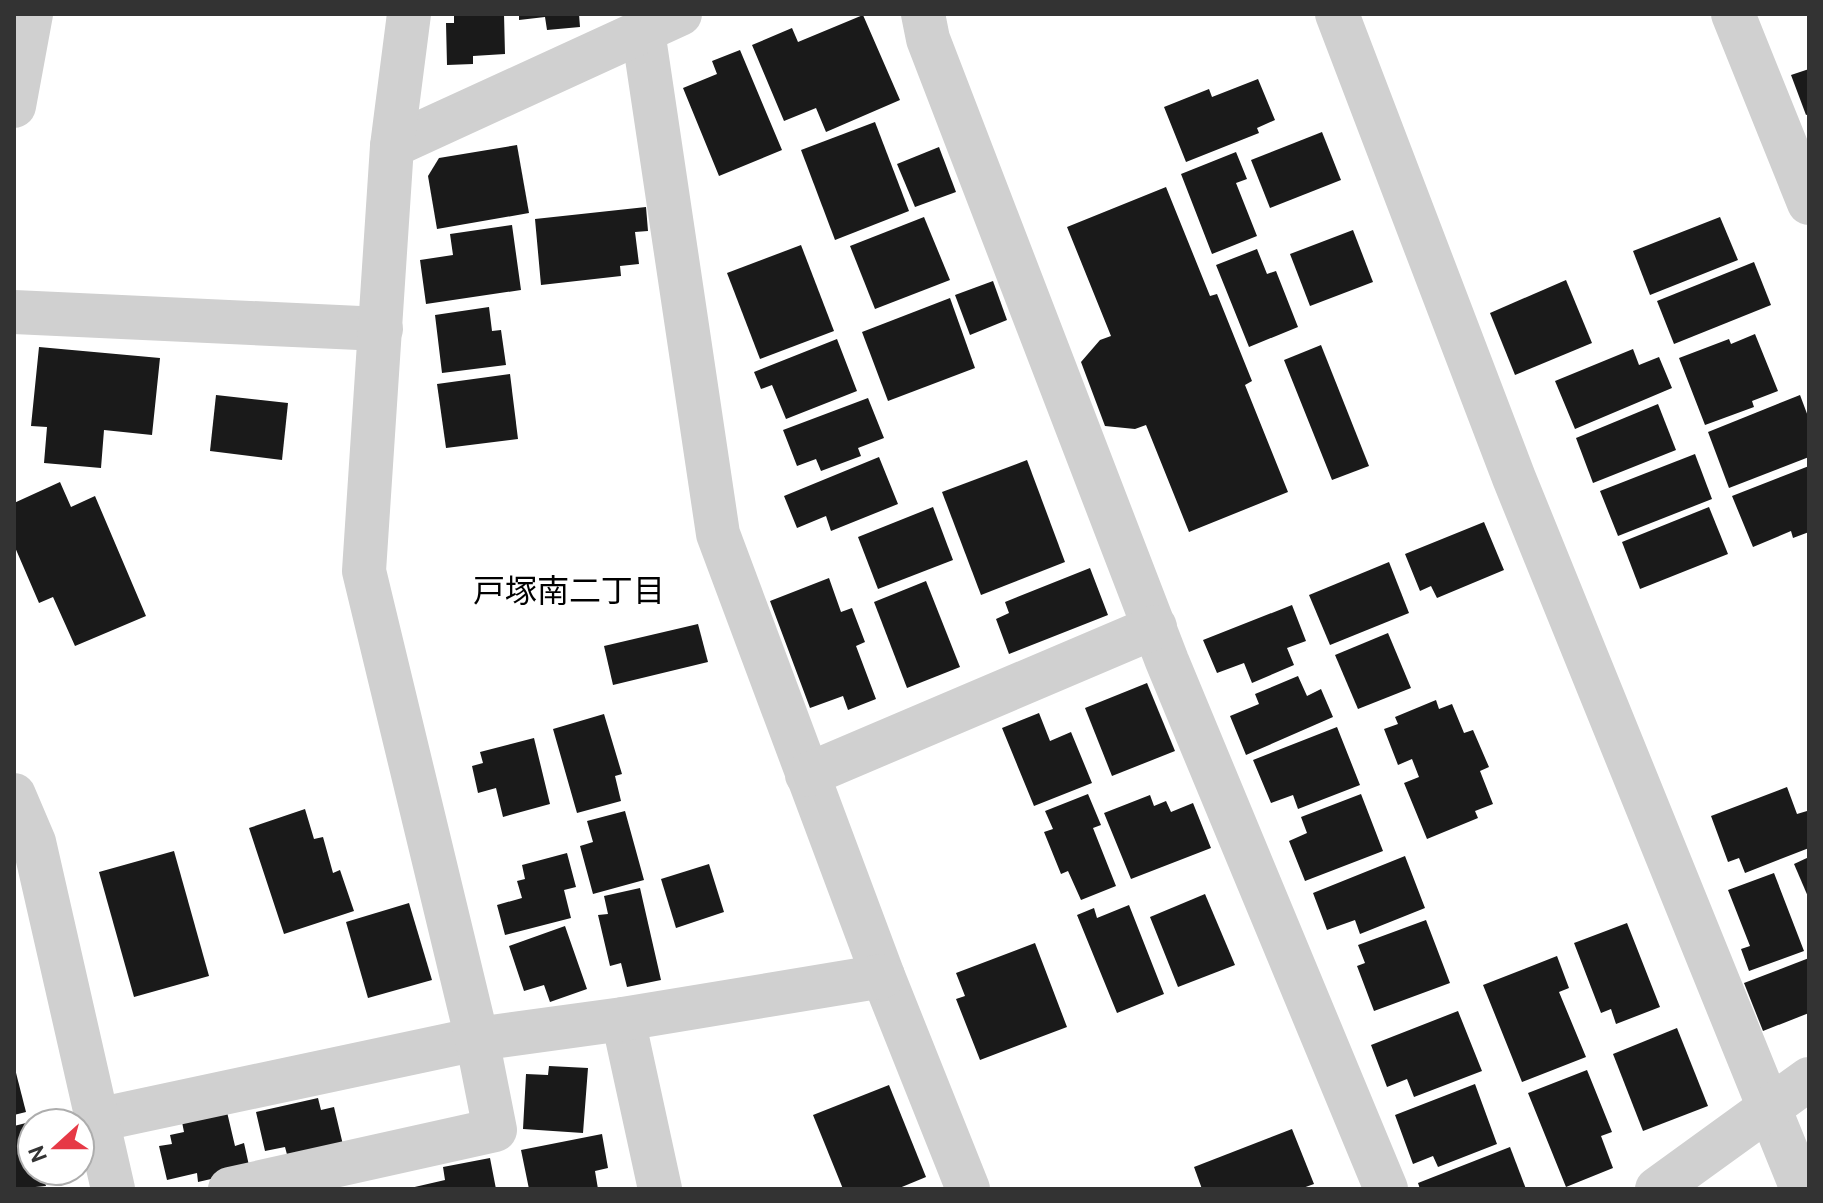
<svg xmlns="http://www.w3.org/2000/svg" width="1823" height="1203" viewBox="0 0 1823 1203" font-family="Cabin,'Noto Sans JP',sans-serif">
  <rect width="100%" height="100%" fill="#fff"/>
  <g fill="#1a1a1a">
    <path d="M454,14h50l1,40 -32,2v8l-26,1 -1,-42h8z"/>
    <path d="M519,14h60l1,13 -33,3 -2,-13 -26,3z"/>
    <path d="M863,15l37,85 -74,32 -10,-24 -32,13 -32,-76 40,-17 6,14z"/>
    <path d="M740,50l42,100 -63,26 -36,-88 34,-14 -5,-13z"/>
    <path d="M1809,69v45l-3,1 -15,-40z"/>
    <path d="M1258,79l17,41 -18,8 2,5 -73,29 -22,-55 45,-18 3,8z"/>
    <path d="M875,122l34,89 -74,29 -34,-90z"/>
    <path d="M1322,132l19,48 -71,28 -19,-48z"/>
    <path d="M517,145l12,68 -92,16 -9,-53 11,-18z"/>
    <path d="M939,147l17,45 -41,15 -18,-43z"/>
    <path d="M1236,152l11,27 -11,4 21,53 -45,18 -31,-80z"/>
    <path d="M1166,187l44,109 7,-2 35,87 -7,4 43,107 -99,40 -43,-107 -11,4 -30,-3 -24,-64 19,-22 11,-4 -44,-109z"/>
    <path d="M646,207l2,24 -13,1 4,32 -19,2 1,10 -80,9 -6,-66z"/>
    <path d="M924,217l26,63 -75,29 -25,-63z"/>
    <path d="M1720,217l18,43 -88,35 -17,-44z"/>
    <path d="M512,225l9,65 -95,14 -6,-44 33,-5 -3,-21z"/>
    <path d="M1353,230l20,52 -63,24 -20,-52z"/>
    <path d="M801,245l33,86 -74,28 -33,-86z"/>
    <path d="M1257,249l10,25 9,-3 22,56 -49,20 -33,-82z"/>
    <path d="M1754,262l17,43 -97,39 -17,-43z"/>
    <path d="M1566,280l26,63 -77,32 -25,-62z"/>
    <path d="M993,281l14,39 -37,15 -15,-40z"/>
    <path d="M950,298l25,70 -87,33 -26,-69z"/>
    <path d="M489,307l3,24 9,-1 5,35 -64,8 -7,-58z"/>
    <path d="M1755,334l23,57 -26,10 2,6 -49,18 -26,-67 50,-19 2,5z"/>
    <path d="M837,339l20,52 -71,28 -14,-34 -11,4 -7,-17z"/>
    <path d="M1321,345l48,121 -37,14 -48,-120z"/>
    <path d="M39,347l121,11 -8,77 -48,-5 -3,38 -57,-5 3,-36 -16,-1z"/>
    <path d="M1633,349l6,16 20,-8 13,31 -97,41 -20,-48z"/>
    <path d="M510,374l8,65 -72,9 -9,-64z"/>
    <path d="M216,395l72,8 -6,57 -72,-9z"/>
    <path d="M1800,395l9,24v38l-80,31 -21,-56z"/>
    <path d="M868,398l16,40 -26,10 3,8 -40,15 -5,-12 -19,7 -14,-36z"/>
    <path d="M1658,404l18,46 -83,33 -17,-45z"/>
    <path d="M1695,454l17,45 -94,37 -18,-45z"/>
    <path d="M879,457l19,47 -67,27 -5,-15 -29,12 -13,-32z"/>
    <path d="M1027,460l38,102 -84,33 -39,-103z"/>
    <path d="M1809,466v66l-16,6 -2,-7 -38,16 -21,-51z"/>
    <path d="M60,482l11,25 24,-11 51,120 -71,30 -22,-49 -14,6 -25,-58v-42z"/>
    <path d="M933,507l20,53 -75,29 -20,-52z"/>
    <path d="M1709,507l19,47 -88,35 -18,-47z"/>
    <path d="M1484,522l20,48 -67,28 -6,-12 -11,5 -15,-37z"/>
    <path d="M1389,562l20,51 -79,32 -21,-50z"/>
    <path d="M1090,568l18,47 -99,39 -13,-35 13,-6 -4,-11z"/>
    <path d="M829,578l12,34 11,-4 13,34 -9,4 20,53 -28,11 -5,-14 -33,12 -40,-107z"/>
    <path d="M926,581l34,86 -53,21 -33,-86z"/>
    <path d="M1292,605l14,36 -19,7 7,17 -42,18 -8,-20 -27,10 -14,-33z"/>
    <path d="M698,624l10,38 -95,23 -9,-39z"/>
    <path d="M1388,633l23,55 -53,21 -23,-54z"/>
    <path d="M1298,676l9,20 14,-7 12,28 -87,38 -16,-39 29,-12 -4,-10z"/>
    <path d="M1147,683l28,68 -63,25 -27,-68z"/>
    <path d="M1436,700l3,9 13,-5 12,29 9,-3 16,37 -9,4 13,33 -18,7 3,7 -51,21 -23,-56 15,-6 -7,-18 -14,6 -14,-36 14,-5 -3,-7z"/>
    <path d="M1039,713l11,28 21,-9 21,51 -58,23 -32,-78z"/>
    <path d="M604,714l18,60 -7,2 6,25 -44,12 -24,-84z"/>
    <path d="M1337,727l23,58 -62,24 -5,-14 -22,8 -18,-43z"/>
    <path d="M534,738l16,66 -47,13 -7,-29 -18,5 -6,-27 11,-3 -3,-11z"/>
    <path d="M1787,787l10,27 10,-3 2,5v32l-64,25 -6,-15 -11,4 -17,-46z"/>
    <path d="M1088,794l13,31 -8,3 23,58 -35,14 -13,-29 -7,3 -17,-42 9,-3 -8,-18z"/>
    <path d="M1361,794l22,57 -78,30 -16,-40 18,-8 -6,-16z"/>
    <path d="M1150,795l4,11 12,-5 5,11 22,-9 18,45 -80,31 -27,-66z"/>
    <path d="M305,809l9,30 9,-2 10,36 7,-3 14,41 -70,23 -35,-106z"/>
    <path d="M625,811l19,69 -51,14 -13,-48 13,-4 -6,-21z"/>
    <path d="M174,851l35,125 -75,21 -35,-125z"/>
    <path d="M567,853l9,34 -12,3 7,28 -66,17 -8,-30 25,-7 -5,-17 8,-2 -3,-14z"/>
    <path d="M1405,856l20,52 -65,26 -5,-14 -28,10 -14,-37z"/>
    <path d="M1809,857v42l-15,-35z"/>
    <path d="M709,864l15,48 -48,16 -15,-49z"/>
    <path d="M1774,873l30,78 -55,20 -8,-22 9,-3 -22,-56z"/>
    <path d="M640,888l21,92 -34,7 -6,-24 -11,3 -12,-51 10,-1 -4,-18z"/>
    <path d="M1205,894l30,71 -57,22 -28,-70z"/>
    <path d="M409,903l23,77 -64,18 -22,-76z"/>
    <path d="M1129,905l35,89 -47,19 -40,-98 17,-7 3,10z"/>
    <path d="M1426,920l24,63 -76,28 -17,-45 8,-3 -7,-18z"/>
    <path d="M1627,923l33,84 -44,17 -5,-15 -10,4 -27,-70z"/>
    <path d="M565,926l22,63 -37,13 -6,-17 -20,6 -15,-45z"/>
    <path d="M1035,943l32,84 -87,33 -24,-61 9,-3 -9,-23z"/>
    <path d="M1557,956l12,32 -10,4 27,65 -64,25 -39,-97z"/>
    <path d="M1809,958v55l-46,18 -19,-48z"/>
    <path d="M1458,1011l24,60 -68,26 -7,-18 -20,8 -16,-42z"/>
    <path d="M1677,1028l31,78 -65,25 -30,-77z"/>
    <path d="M14,1065l12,47 -12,3z"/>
    <path d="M549,1066l39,2 -5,65 -60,-4 3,-55 22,1z"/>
    <path d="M1587,1070l25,62 -11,4 12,32 -47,19 -38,-94z"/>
    <path d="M1475,1084l22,60 -59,23 -5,-11 -20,8 -18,-49z"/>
    <path d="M889,1085l37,92 -29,12h-54l-30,-74z"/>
    <path d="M318,1098l3,12 13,-3 10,42 -55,13 -4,-15 -20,4 -9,-39z"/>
    <path d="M227,1112l8,34 9,-3 6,27 -52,12 -1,-9 -30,7 -8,-34 13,-2 -2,-9 14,-3 -2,-10z"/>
    <path d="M30,1122l2,49h10l4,15 -32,3v-63z"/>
    <path d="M1292,1129l22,55 -14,5h-98l-8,-22z"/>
    <path d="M602,1134l6,34 -13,3 3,18h-69l-8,-39z"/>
    <path d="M1510,1147l16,42h-106l-2,-6z"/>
    <path d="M490,1158l6,31h-90l39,-9 -2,-13z"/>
  </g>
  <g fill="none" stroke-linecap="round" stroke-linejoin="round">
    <g stroke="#d0d0d0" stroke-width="44">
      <path d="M923,14l5,25 239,622 219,528"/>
      <path d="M1337,14l177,464 288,711"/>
      <path d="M1733,14l76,189"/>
      <path d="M643,31l75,503 165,442 85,213"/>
      <path d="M392,146l288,-132"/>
      <path d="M14,312l367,17"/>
      <path d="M807,775l348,-148"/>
      <path d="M623,1019l37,170"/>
      <path d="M97,1120l380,-81 146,-20 260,-43"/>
      <path d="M230,1189l265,-59 -18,-91 -113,-468 28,-425 17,-132"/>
      <path d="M1657,1189l152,-110"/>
    </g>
    <g stroke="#d0d0d0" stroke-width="44">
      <path d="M14,106l17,-92"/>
      <path d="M14,795l20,47 79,347"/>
    </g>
  </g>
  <g text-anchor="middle" stroke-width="8" stroke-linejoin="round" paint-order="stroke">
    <g font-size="32" fill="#000" stroke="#fff">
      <text x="569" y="602">戸塚南二丁目</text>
    </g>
  </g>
  <rect width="1823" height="1203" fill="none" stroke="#333333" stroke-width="32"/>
  <g transform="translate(56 1147) rotate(249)"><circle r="38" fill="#ffffff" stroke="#adadad" stroke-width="2"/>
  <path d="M0-6L14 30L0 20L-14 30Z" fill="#e63946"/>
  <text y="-12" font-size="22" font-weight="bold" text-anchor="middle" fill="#333333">N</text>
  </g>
</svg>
